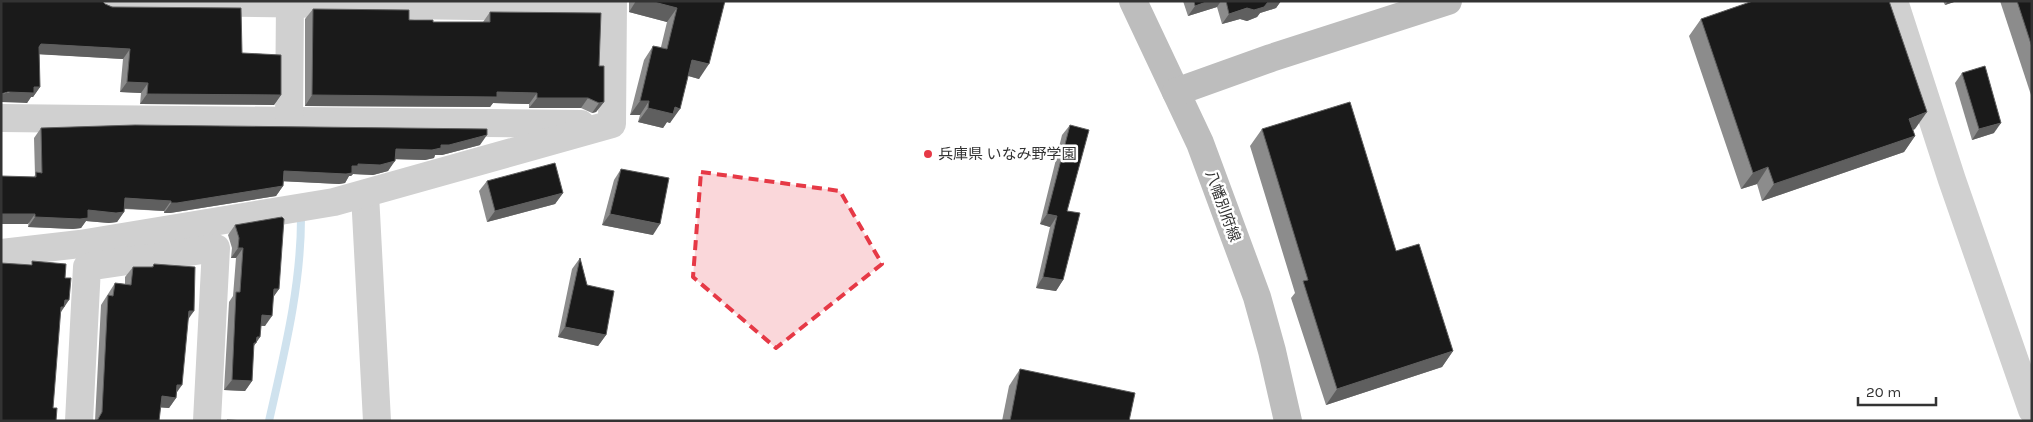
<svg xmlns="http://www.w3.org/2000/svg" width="2033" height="422" viewBox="0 0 2033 422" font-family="Karla,'Noto Sans JP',sans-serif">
  <rect width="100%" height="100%" fill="#fff"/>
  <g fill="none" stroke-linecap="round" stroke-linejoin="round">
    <path stroke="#cfe2ee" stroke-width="8" d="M269,421c15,-67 32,-134 32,-203"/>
    <g stroke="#d0d0d0" stroke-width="28">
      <path d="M106,1l506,7"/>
      <path d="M1894,1l58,179 80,230"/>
      <path d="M1,118l580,6"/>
      <path d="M289,121l1,-120"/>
      <path d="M365,194l12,227"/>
      <path d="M1,253l79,-9 254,-42 278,-78 1,-123"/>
      <path d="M79,421l8,-154 129,-19 -9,173"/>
    </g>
    <g stroke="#bdbdbd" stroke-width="28">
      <path d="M1133,1l67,142 57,154 15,54 16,70"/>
      <path d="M1176,92l95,-34 177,-57"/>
    </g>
  </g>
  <g fill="#8c8c8c">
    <path d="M1,1l104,3 137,49 39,42 -7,10 -134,-1 1,-11 -21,-1 3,-33 -84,-5 1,33 -7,10h-2l-4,6z"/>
    <path d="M629,1h96l-26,78 -11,-3 -18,47 -3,-1 -4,6 -25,-6 2,-7h-10l14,-55 9,-14 8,1 6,-25 -38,-10z"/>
    <path d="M1183,1h98l-5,7 -16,5 -3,4 -10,4 -7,-2 -18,5 -5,-17 -29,9z"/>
    <path d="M1943,1h14l-12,4z"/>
    <path d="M2000,1h32v97z"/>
    <path d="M313,9l120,13h50l7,-10 109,54 5,36 -8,10 -4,1 -11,-5h-52v-4l-36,-1 -3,4 -185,-1v-87z"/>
    <path d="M1701,19l214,110 -2,1 2,6 -11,16 -142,49 -5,-17 -16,5 -52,-153z"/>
    <path d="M1962,73l32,60 -22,7 -17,-57z"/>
    <path d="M1070,125l-3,86 -4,69 -7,11 -20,-3 14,-61 -10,-3 22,-89z"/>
    <path d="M41,128l439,17 -38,10h-7l-1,3 -9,2 -30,-1 -7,12 -15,4 -20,-1 -2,2h-2l-4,7 -6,1 -56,-3v5l-7,10 -106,17h-6v-2l-40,-2v3l-7,10 -8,1 -23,-2 -5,7 -8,1 -45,-2 6,-50 1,-2 -1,-37z"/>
    <path d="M1262,129l134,122 57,100 -11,16 -116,38 -35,-107 4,-5 -45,-147z"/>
    <path d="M621,169l32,66 -51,-10 12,-45z"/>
    <path d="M487,181l76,12 -8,11 -68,18 -8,-31z"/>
    <path d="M235,225l44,64 -6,8 -8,29h-4l-1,11 -7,10 -1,34 -7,10 -21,-1 5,-88 4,-6 3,-38h-5l1,-10 -4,-13z"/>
    <path d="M580,258l7,27 19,50 -8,11 -40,-9 14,-68z"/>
    <path d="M154,264l34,56 -12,78 -7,10 -9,-1 -1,14h-64l6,-116 14,-22 10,1v-7l8,-10h19z"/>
    <path d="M1020,369l109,52h-127l7,-35z"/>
  </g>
  <g fill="#5f5f5f">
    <path d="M636,1h14l27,7 -10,14 -38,-10z"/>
    <path d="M1209,1h12l-4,6 -29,9 7,-10z"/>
    <path d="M1270,1h11l-5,7 -16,5 -3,4 -10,4 -7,-2 -18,5 7,-10z"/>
    <path d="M1948,1h9l-12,4z"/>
    <path d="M41,44l89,5 -7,10 -89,-5z"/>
    <path d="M692,60l17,4 -10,15 -17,-5z"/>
    <path d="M127,82l21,1 -7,10 -21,-1z"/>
    <path d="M34,87h6l-7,10h-2l-4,6 -26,-1v-8z"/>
    <path d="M497,92l40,1 -8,11 -36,-1 -3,4 -185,-1 7,-11z"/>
    <path d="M147,94l134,1 -7,10 -134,-1z"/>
    <path d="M537,98h51l-7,10h-52z"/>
    <path d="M640,101h9l-9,14h-10z"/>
    <path d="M604,102l-8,10 -4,1 7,-10z"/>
    <path d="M675,107l5,2 -10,14 -3,-1 -4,6 -25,-6 10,-14z"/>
    <path d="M1927,112l-12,17 -17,6 11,-16z"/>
    <path d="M2001,123l-7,10 -22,7 7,-11z"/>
    <path d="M487,135l-7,10 -38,10h-7l-1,3 -9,2 -36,-1 7,-10 45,-4z"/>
    <path d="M1915,136l-11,16 -142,49 12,-17z"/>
    <path d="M395,161l-7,10 -15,4 -20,-1 -2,2h-2l-4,7 -6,1 -62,-3 7,-10 68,-5 6,-2z"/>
    <path d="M1768,167l-11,17 -16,5 12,-16z"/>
    <path d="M283,186l-7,10 -106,17h-6l7,-10z"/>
    <path d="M563,193l-8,11 -68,18 8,-11z"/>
    <path d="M125,198l46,3 -7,10 -46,-3z"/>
    <path d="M88,210l36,2 -7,10 -8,1 -23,-2 -5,7 -8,1 -45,-2 7,-10z"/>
    <path d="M1,214h34l-7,10h-27z"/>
    <path d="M610,214l50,10 -7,11 -51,-10z"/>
    <path d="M1047,214l10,2 -7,11 -10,-3z"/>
    <path d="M238,248h5l-7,10h-5z"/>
    <path d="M1043,277l20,3 -7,11 -20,-3z"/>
    <path d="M274,289h5l-7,10z"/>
    <path d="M65,300h4l-12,18h-4z"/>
    <path d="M189,311h5l-7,10z"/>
    <path d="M262,315l10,1 -7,10 -10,-1z"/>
    <path d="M565,327l41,8 -8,11 -40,-9z"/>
    <path d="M257,337h3l-11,16z"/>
    <path d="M1453,351l-11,16 -116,38 11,-16z"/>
    <path d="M232,380l20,1 -7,10 -21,-1z"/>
    <path d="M177,385h5l-7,10z"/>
    <path d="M162,396l14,2 -7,10 -15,-1z"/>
  </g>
  <g fill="#1a1a1a" stroke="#5f5f5f">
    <path d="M1,1h101l3,3 7,3 129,1 1,45 39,2v40l-134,-1 1,-11 -21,-1 3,-33 -89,-5 -2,3 1,40h-6v6l-26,-1 -7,2z"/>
    <path d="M650,1h75l-16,63 -17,-4 -12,49 -5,-2 -2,7 -25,-6 1,-7h-9l13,-55 14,3 10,-41z"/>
    <path d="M1194,1h15l-14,5z"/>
    <path d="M1226,1h44l-2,1 -4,5 -10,3 -7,-2 -18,6z"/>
    <path d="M1753,1h136l38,111 -18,7 6,17 -141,48 -6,-17 -15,6 -52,-154z"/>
    <path d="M2017,1h15v46z"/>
    <path d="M313,9l96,1v10h24v2h57v-10l111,1 -2,53h5v36l-5,1 -11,-5h-51v-5l-40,-1v5l-185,-2z"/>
    <path d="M1985,66l16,57 -22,6 -17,-56z"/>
    <path d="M1350,102l46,149 23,-7 34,107 -116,38 -34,-108 5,-1 -46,-151z"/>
    <path d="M135,125l352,4v6l-38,10h-8v3l-9,2 -36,-1 -1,12 -15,4 -22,-1v2h-6v7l-6,1 -62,-3 -1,15 -106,17h-6v-2l-46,-3 -1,14 -8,1 -28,-3v8l-8,1 -45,-2v-3h-34v-38l35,1v-5l6,1 -1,-45z"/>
    <path d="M1070,125l19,5 -22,81 13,2 -17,67 -20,-3 14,-61 -10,-2z"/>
    <path d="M555,163l8,30 -68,18 -8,-30z"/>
    <path d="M621,169l48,9 -9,46 -50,-10z"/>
    <path d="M282,217l2,2 -5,70h-5l-2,27 -10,-1 -2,22h-3l-1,6h-2l-2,38 -20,-1 4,-88h4l3,-44h-5l1,-10 -4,-13z"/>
    <path d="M580,258l7,27 27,6 -8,44 -41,-8z"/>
    <path d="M32,261l34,3 -1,14h6l-2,22h-4l-1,7h-3l-8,101h4l-1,13h-55v-158l31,2z"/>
    <path d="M154,264l41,3 -1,44h-5l-7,74h-5l-1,13 -14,-2 -3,25h-62l5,-9 6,-117 5,1 2,-13 16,2 2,-18h20z"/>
    <path d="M1020,369l115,24 -6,28h-119z"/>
    <path d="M227,420l20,1h-20z"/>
  </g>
  <path fill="#e63946" fill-opacity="0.2" stroke="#e63946" stroke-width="4" stroke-dasharray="10 6" stroke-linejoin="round" d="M701,172l139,19 42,73 -106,84 -83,-71z"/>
  <circle fill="#e63946" stroke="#fff" stroke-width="2" cx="928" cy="154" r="5"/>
  <g text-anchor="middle" stroke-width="5" stroke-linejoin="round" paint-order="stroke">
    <g font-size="15" fill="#333" stroke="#fff" text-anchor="start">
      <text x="938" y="159">兵庫県 いなみ野学園</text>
    </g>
    <g font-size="15" fill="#333" stroke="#fff">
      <text transform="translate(1223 206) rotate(70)" y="5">八幡別府線</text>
    </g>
  </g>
  <rect width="2033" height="422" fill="none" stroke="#333333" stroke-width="5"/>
  <path d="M1858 397v8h78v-8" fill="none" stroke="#333333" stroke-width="2.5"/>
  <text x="1866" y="397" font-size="15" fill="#333333" stroke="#ffffff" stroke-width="4" paint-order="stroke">20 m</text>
</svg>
